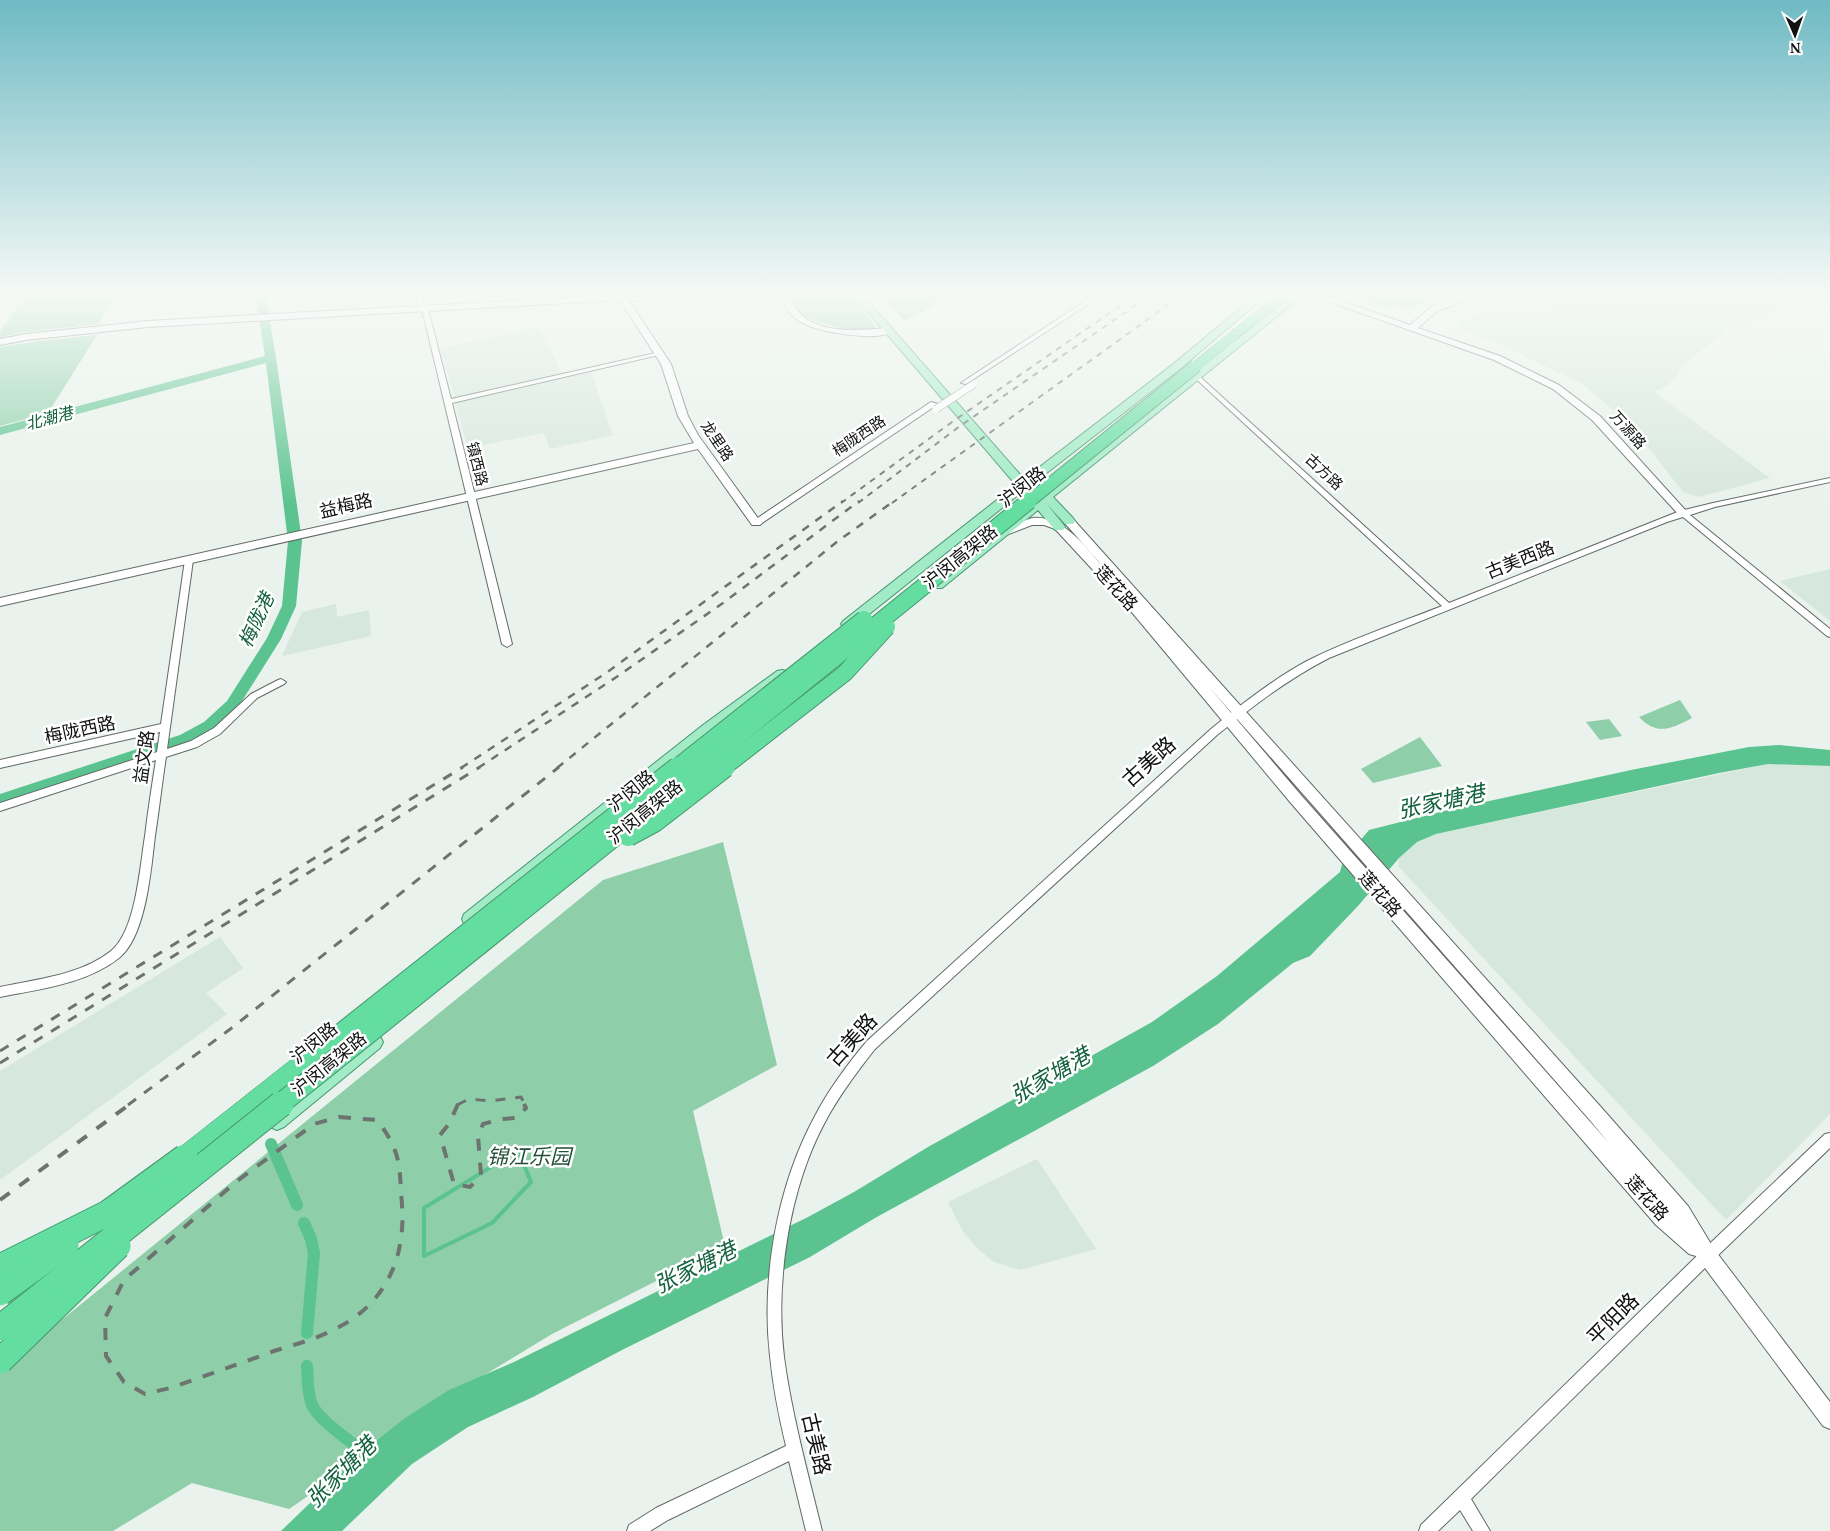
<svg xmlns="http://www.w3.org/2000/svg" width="1830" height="1531" viewBox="0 0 1830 1531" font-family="'Noto Serif','Noto Sans SC',serif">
  <rect width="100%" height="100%" fill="#e9f2ec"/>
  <g fill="#d6e7dd">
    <path d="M1524,292h278l17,11 -42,8 -46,16 -49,39 -6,11 -8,8 -14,7 116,86 -71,19 -16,-5 -54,-69 -48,-40 -93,-44 -30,-11 3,-9 50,-10 35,-1z"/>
    <path d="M539,327l23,47 -107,24 -15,-50z"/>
    <path d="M591,372l22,63 -63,14 -6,-16 -76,15 -13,-45z"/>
    <path d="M1830,569v52l-50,-40z"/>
    <path d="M336,604l1,13 32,-7 2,26 -89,20 20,-44z"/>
    <path d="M1768,764l62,2v348l-104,106 -328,-354 1,-8 18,-16 19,-8z"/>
    <path d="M220,937l23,31 -37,25 21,21 -227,166v-109z"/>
    <path d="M1037,1159l59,90 -76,21 -26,-8 -16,-13 -16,-19 -14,-28z"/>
  </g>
  <g fill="#8ecfaa">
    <path d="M28,292h91l-21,32 -80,9 -18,5v-7z"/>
    <path d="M794,292h55l27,35 -6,4c-18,-1 -89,-8 -76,-39z"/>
    <path d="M878,292h61v6l-8,9 -26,14z"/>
    <path d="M1338,292h108l-17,7 -16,11 -16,-5 -8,4z"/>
    <path d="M97,335l-49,78 -48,13v-79l40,-6z"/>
    <path d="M1680,700l12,18c-21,11 -35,18 -53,-1z"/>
    <path d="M1609,719l13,17 -22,4 -14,-18z"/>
    <path d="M1420,737l22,29 -69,17 -12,-14z"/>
    <path d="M723,842l54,223 -84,46 32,135 -173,88 -66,40 -197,135 -97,-26 -79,48h-113v-161l603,-490z"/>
  </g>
  <path fill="#5bc38f" d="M1779,745l51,5v16l-62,-2 -49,9 -283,61 -19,8 -18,16 -41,48 -48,50 -17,7 -75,61 -65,42 -278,152 -65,39 -188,93 -89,47 -65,30 -56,37 -70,67h-61l85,-82 39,-31 44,-28 65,-28 294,-145 46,-25 74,-45 224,-125 65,-46 123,-104 3,-11 26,-31 79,-20 183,-40 118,-23z"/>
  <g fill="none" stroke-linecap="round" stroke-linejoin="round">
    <path stroke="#5bc38f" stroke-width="4" d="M519,1153l12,29 -39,41 -68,33v-48l88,-54z"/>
    <g stroke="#5bc38f" stroke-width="12">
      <path d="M271,1144l26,61"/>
      <path d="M304,1223l7,16 3,14 -7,80"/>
      <path d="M307,1366c1,13 0,26 5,39 7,16 44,40 59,53"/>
    </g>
    <path fill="#5bc38f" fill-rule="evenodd" d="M255,292h10l11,66 26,183 -6,65 -15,33 -44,70 -21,21 -24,13 -192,65v-14l180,-59 24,-13 23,-21 40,-63 15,-32 6,-65 -22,-178 -266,72v-8l265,-71z"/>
    <g stroke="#616964" stroke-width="2">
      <g id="street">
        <path d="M414,292h6l9,21 22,86 209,-47 3,2 -211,49 60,241 -5,3 -5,-3 -79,-331z"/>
        <path d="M1099,292h8l-141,92 -5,-1z"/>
        <path d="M1194,375h4l251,228 231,-92 33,-8 117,-25v4l-115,25 -25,8 140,114v8l-3,-1 -144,-119 -16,5 -338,136c-41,21 -76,48 -112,77l-342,314c-19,24 -37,48 -51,75 -35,66 -49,159 -40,233 8,59 24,116 38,174h-16l-17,-70 -121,59 -18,11h-23l2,-6 27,-17 130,-62c-7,-29 -13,-59 -16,-90 -9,-78 7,-170 45,-240 14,-27 32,-51 52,-75l344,-312c30,-24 61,-49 96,-68 43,-22 90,-37 135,-55l-248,-229z"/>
        <path d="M931,402l7,2 -179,121h-6v-4z"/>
        <path d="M189,557l4,3 -26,189 24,-8 23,-13 37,-34 27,-14 3,-1 5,3 -2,2 -27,14 -37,36 -23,13 -31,10c-4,26 -7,53 -11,79 -4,33 -9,101 -36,122 -33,26 -79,31 -119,39v-10c37,-8 81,-12 111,-36 25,-20 29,-85 34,-115 3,-25 7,-51 11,-76l-156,51v-8l157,-51 3,-20 -160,36v-8l161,-36 24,-164z"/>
        <path d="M1830,1133v15l-118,113 -241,238 19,32h-17l-13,-21 -22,21h-19l2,-6 281,-274 123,-117z"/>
      </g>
    </g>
    <g stroke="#616964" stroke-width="2">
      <g id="secondary">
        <path d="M616,292h8l1,3 11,1 71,-4h57l-4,3 -131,6 42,63 17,52 10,19 62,86 2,2 -2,2h-8l-54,-76 -698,157v-8l694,-155 -16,-27 -17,-52 -41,-64 -472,27 -122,13 -26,5v-6l26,-5 122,-13 469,-26z"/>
        <path d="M781,292h8c2,5 3,11 6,15 18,29 65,23 94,21l4,3c-14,12 -82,1 -97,-12 -9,-7 -12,-16 -15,-27z"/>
        <path d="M1302,292h14l94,33 21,-18 37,-14 23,-1 -54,19 -19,17 82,28 59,29 41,31 88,97 -1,2h-8l-87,-95 -39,-31 -59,-29z"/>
        <path d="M1032,518c33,-3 54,31 74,52l-43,-49 2,-2h8l527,587 88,100 26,43 116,153v27l-7,-3 -127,-170 -7,-2 -33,-29 -366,-423 -160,-192 -75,-81 -11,-4h-12l-26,10 -6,-4 2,-2zM1209,687l379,431 20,24 -308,-348z"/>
      </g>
    </g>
    <g stroke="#46966e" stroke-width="2">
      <g id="primary">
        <path d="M851,292h9l164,187 148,-114 88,-73h10l-90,77 -150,117 9,11 -4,-6 2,-3 4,-1 6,3 250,-198h10l-254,205 20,21 2,3 -2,3h-8l-19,-21 17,21 2,3 -2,3h-8l-17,-20 -96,78h-10l-1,-3 1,-3 99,-79 -9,-11 -169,135h-10l-2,-3 2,-3 173,-136z"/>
        <path d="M1810,292h11l9,6v7z"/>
        <path d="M782,670l5,1 2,4 -2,4 -74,54 -237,191 -6,2 -6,-2 -2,-5 2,-5 239,-189 74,-54z"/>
        <path d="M374,1033l6,3 3,6 -3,6 -96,79 -7,3 -7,-3 -3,-7 3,-7 98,-77z"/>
      </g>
    </g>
    <g stroke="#46966e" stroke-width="1">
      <g id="highway">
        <path d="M1281,292h12l-93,77h-8l-2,-3 2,-3z"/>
        <path d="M337,1027l8,3 3,7 -3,7 -160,128 -8,4 -8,-4 -4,-8 4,-8 160,-126z"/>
      </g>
    </g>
    <use href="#street" fill="#fff" fill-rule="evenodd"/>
    <use href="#secondary" fill="#fff" fill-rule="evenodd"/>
    <use href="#primary" fill="#a1ebc6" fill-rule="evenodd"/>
    <use href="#highway" fill="#63dda0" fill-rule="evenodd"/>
    <g stroke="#6d736f" stroke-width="2" stroke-dasharray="6 6" stroke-linecap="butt">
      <path d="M841,503l111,-81 188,-130"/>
      <path d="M858,503l102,-77 195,-134"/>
      <path d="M892,503l294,-211"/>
    </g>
    <g stroke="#6d736f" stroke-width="2.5" stroke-dasharray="8 8" stroke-linecap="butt">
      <path d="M461,768l145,-95 237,-172"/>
      <path d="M478,768l137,-90 108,-75 136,-102"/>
      <path d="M557,768l281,-227 56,-40"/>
    </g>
    <g stroke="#6d736f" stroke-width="3" stroke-dasharray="10 10" stroke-linecap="butt">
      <path d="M0,1051l463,-284"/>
      <path d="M0,1063l480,-296"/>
      <path d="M128,1105l105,-78 326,-260"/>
      <path d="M457,1105l12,-6 21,2 31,-4 4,8"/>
    </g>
    <g stroke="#6d736f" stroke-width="4" stroke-dasharray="12 12" stroke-linecap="butt">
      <path d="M458,1104l-9,20 -9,11 14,49 16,3 11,-12 -3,-39 5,-12 19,-5 14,-1 10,-10 -2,-4"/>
      <path d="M339,1117l38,3c25,33 22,45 25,85 4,55 -18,102 -71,126 -18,9 -38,14 -57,20 -35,13 -69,25 -104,37l-25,6 -21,-12 -18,-26 -1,-38 19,-38 113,-99 77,-57z"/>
      <path d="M0,1200l130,-96"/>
    </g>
    <g stroke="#616964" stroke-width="8" stroke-linecap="butt">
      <path id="street-bridge" d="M936,409l38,-25"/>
    </g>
    <g stroke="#46966e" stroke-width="14" stroke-linecap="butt">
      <path id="highway-bridge-far3" d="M1027,503l169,-137"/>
    </g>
    <g stroke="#46966e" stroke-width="18" stroke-linecap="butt">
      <g id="highway-bridge-far2">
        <path d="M676,768l188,-149"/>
        <path d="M699,768l330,-267"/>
        <path d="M723,768l122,-95 42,-46"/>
      </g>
    </g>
    <g stroke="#46966e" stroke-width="22" stroke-linecap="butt">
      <g id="highway-bridge-far1">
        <path d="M628,836l26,-14 71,-55"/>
        <path d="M337,1037l341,-270"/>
        <path d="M279,1105l421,-338"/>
      </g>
    </g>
    <g stroke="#46966e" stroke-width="27" stroke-linecap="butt">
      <g id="highway-bridge">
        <path d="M0,1267l108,-54 77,-56"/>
        <path d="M0,1293l66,-48"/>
        <path d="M0,1328l281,-224"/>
        <path d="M0,1361l118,-115"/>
      </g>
    </g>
    <use href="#street-bridge" stroke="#fff" stroke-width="7"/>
    <use href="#highway-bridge-far3" stroke="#63dda0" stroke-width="12"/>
    <use href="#highway-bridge-far2" stroke="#63dda0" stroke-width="16"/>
    <use href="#highway-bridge-far1" stroke="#63dda0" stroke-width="20"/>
    <use href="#highway-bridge" stroke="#63dda0" stroke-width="25"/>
  </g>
  <linearGradient id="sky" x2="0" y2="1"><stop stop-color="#6fbac4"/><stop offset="0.58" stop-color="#f5f9f6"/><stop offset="1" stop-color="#f5f9f6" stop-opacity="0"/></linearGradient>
  <rect width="1830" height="507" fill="url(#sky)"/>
  <g text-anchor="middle" stroke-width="5" stroke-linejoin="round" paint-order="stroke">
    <g font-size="15" fill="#0f1210" stroke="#fff">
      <text transform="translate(1628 430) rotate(48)" y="5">万源路</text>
      <text transform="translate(859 436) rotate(-34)" y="5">梅陇西路</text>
      <text transform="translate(717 441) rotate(56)" y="5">龙里路</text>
      <text transform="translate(477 464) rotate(76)" y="5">镇西路</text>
      <text transform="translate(1324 472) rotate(43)" y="5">古方路</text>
    </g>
    <g font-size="16" font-style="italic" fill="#11603e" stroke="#fff">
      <text transform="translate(49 418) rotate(-15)" y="6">北潮港</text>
    </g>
    <g font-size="18" fill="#0f1210" stroke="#fff">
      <text transform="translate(1022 487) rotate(-38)" y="6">沪闵路</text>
      <text transform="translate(346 506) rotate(-13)" y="6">益梅路</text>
      <text transform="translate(960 557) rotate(-39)" y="6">沪闵高架路</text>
      <text transform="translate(1520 560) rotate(-22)" y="6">古美西路</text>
      <text transform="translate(1116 588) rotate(48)" y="6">莲花路</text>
      <text transform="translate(80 730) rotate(-12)" y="6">梅陇西路</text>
      <text transform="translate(144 757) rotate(-82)" y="6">益文路</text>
      <text transform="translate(631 791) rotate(-39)" y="6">沪闵路</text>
      <text transform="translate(645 812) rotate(-39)" y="6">沪闵高架路</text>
      <text transform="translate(1380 894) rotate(49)" y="6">莲花路</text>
      <text transform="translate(314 1043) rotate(-39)" y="6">沪闵路</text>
      <text transform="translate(329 1064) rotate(-39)" y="6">沪闵高架路</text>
      <text transform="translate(1647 1198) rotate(48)" y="6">莲花路</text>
    </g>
    <g font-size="19" font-style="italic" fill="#11603e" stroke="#fff">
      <text transform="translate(256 620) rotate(-65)" y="7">梅陇港</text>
    </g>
    <g font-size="21" fill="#0f1210" stroke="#fff">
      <text transform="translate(1149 762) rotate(-42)" y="7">古美路</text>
      <text transform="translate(852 1040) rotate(-48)" y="7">古美路</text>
      <text transform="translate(1613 1319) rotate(-45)" y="7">平阳路</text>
      <text transform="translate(816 1444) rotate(77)" y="7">古美路</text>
    </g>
    <g font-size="21" font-style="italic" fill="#244f39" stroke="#fff">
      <text x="529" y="1164">锦江乐园</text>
    </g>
    <g font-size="22" font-style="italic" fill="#11603e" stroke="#fff">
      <text transform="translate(1441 801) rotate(-12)" y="8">张家塘港</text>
      <text transform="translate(1050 1075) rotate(-30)" y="8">张家塘港</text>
      <text transform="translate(695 1267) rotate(-26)" y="8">张家塘港</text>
      <text transform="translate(341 1472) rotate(-45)" y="8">张家塘港</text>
    </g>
  </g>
  <g transform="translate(1795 35) rotate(178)" stroke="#ffffff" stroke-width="4" paint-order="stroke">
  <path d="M0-4L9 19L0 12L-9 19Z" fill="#0f1210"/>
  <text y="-8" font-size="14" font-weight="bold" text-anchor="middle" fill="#0f1210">N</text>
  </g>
</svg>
